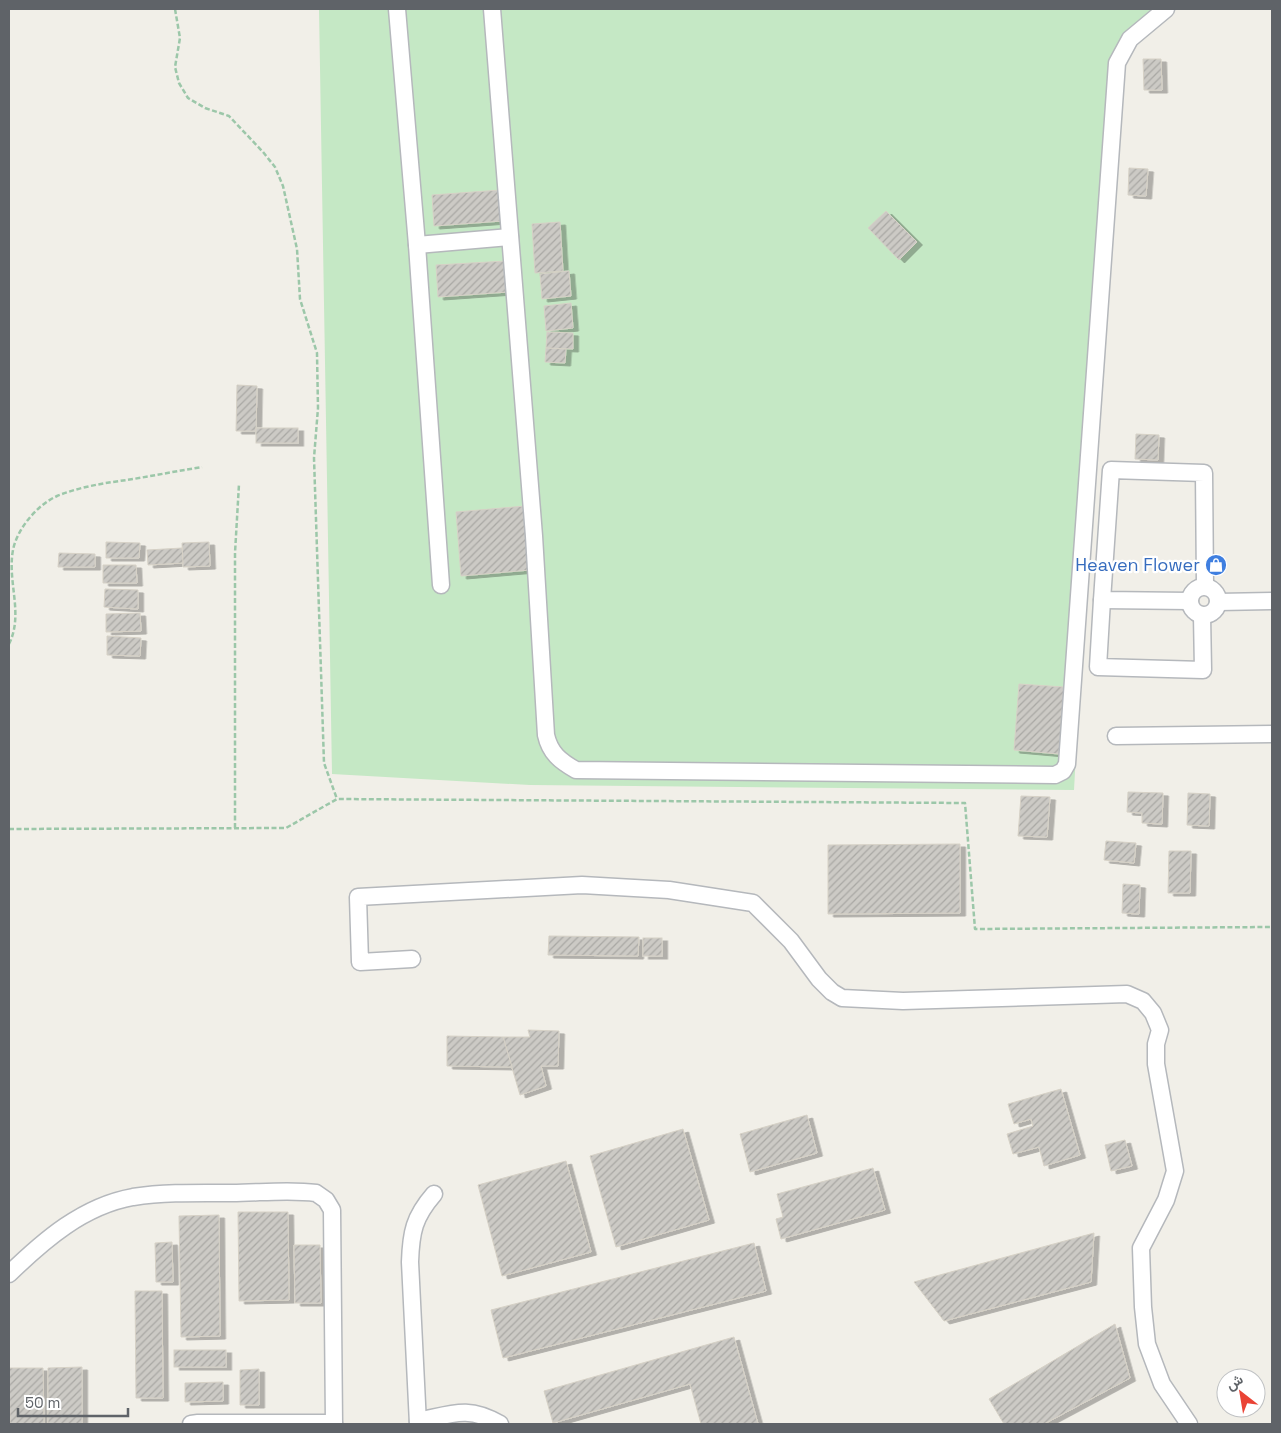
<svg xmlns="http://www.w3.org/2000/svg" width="1281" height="1433" viewBox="0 0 1281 1433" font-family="'Space Grotesk',Vazirmatn,sans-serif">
  <defs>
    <pattern id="building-hatch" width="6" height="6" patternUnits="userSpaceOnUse" patternTransform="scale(1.25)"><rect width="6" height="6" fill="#cccac5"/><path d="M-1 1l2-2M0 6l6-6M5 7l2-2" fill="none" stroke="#a9a8a4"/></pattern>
    <filter id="shadow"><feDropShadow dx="5.5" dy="3" stdDeviation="0" flood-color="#0004"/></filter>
  </defs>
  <rect width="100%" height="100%" fill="#f1efe8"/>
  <path fill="#c5e8c5" d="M319,9h858l-62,39 -41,742 -544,-5 -198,-11z"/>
  <g fill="url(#building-hatch)" stroke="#d6d1c6" filter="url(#shadow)">
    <path d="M1143,59h18l1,31h-18z"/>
    <path d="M1129,168l19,1 -2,27 -18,-1z"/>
    <path d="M500,190l2,31 -68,5 -2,-31z"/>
    <path d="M886,211l31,31 -18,18 -31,-32z"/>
    <path d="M560,222l3,49 -28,2 -3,-49z"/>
    <path d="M506,261l2,31 -70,5 -2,-32z"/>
    <path d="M569,271l2,25 -29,3 -2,-25z"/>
    <path d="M571,303l2,25 -27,3 -2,-25z"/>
    <path d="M547,332l26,1v16l-27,-1z"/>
    <path d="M546,348l20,1 -1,14 -20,-1z"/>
    <path d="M237,385l20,1 -1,45h-20z"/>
    <rect x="256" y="428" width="42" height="15"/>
    <path d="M1136,434l23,1 -1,25 -23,-1z"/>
    <path d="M525,506l5,64 -69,6 -5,-64z"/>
    <path d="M106,542l34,1 -1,15h-33z"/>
    <path d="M209,542l1,24 -27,1 -1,-24z"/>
    <path d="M182,548l1,15 -35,2 -1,-15z"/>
    <path d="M59,553l36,1v13h-37z"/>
    <path d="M103,565h33l1,18h-34z"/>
    <path d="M105,589l33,1v19l-34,-2z"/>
    <path d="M140,613l1,18 -35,1v-18z"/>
    <path d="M107,636l34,2 -1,18 -33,-1z"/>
    <path d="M1019,684l45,3 -5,67 -45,-4z"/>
    <path d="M1128,792l35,1 -1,31 -20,-1v-10l-15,-1z"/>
    <path d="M1188,793l22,1 -1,32 -22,-1z"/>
    <path d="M1021,796l29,1 -3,40 -29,-1z"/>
    <path d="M1106,841l30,2 -2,20 -30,-3z"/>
    <path d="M960,844v69l-132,1v-69z"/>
    <path d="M1169,851h22l-1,42h-22z"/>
    <path d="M1123,884l17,1 -1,29 -17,-1z"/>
    <path d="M549,936l90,1 -1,19 -90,-1z"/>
    <rect x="643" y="938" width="19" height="18"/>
    <path d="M528,1030l31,1 -1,35h-17l5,20 -26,9 -17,-58h27z"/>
    <path d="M447,1036l56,1 9,30 -65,-1z"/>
    <path d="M1061,1089l19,66 -36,11 -5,-19 -26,7 -6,-20 26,-8 -2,-7 -17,5 -6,-20z"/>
    <path d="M807,1115l10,38 -67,19 -10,-38z"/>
    <path d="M683,1129l26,91 -93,27 -26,-91z"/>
    <path d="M1125,1140l7,26 -21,5 -6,-26z"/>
    <path d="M566,1161l25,91 -89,24 -24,-91z"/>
    <path d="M873,1168l12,42 -104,29 -5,-20 7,-2 -6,-23z"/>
    <path d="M238,1212h50l1,88 -50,1z"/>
    <path d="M219,1215l1,121 -39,1 -2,-121z"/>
    <path d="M1094,1233l-3,49 -147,39 -30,-39z"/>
    <path d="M172,1242l1,40h-17l-1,-39z"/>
    <path d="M754,1243l12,48 -263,67 -12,-48z"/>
    <path d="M294,1245h26l1,58h-26z"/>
    <path d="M135,1291h27l1,107h-27z"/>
    <path d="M1115,1324l15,54 -86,46h-40l-15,-25z"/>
    <path d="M734,1337l24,87h-57l-11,-40 -137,39 -9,-32z"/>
    <rect x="174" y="1350" width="52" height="17"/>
    <path d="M82,1367v57h-34v-56z"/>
    <path d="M9,1368h34l1,56h-34z"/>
    <path d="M259,1369v36h-19v-35z"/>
    <path d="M223,1382v19l-38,1v-19z"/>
  </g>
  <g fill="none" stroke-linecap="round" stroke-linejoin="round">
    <g stroke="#b5b8bc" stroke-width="19">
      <g id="minor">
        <path d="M397,9l20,236 24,340"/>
        <path d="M492,9l42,527 12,199c4,18 14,26 30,35l479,5 8,-4 4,-7 50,-701 13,-24 36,-30"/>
        <path d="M417,245l93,-8"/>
        <circle cx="1204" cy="601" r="14"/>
        <path d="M1102,600l-4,67 105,3 -1,-55"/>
        <path d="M1190,601l-88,-1 9,-130 93,3 1,113"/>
        <path d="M1218,602l54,-1"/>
        <path d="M1116,736l156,-2"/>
        <path d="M412,959l-52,3 -2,-65 224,-12 87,5 84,13 38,38 28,38 13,13 10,6 61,3 224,-7 16,7 10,12 7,17 -4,14v20l19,107 -9,29 -25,48 2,59 4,37 15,40 27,40"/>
        <path d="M9,1274c35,-34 74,-68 124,-77 33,-5 66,-4 99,-4 27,0 57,-4 84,0l10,7 6,10 2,214"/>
        <path d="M418,1421c34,-7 50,-16 82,3"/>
        <path d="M191,1424l7,-1h136"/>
        <path d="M418,1424l-8,-162c1,-30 4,-45 24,-68"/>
      </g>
    </g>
    <g stroke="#9cc7a9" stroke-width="2.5" stroke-dasharray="5 2.5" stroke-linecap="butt">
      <path d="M175,9l5,29 -5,29 4,16 9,15 17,10 24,8 34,36 12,15 8,19 14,63 3,50 17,54 1,55 -4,50 10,305 13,36"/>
      <path d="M9,644c15,-30 -2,-62 4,-94 4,-21 24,-45 44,-54 22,-9 47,-13 70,-16 25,-4 50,-9 75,-13"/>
      <path d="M235,828v-275l4,-69"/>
      <path d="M9,829l277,-1 51,-29 628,4 10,126 297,-2"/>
    </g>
    <use href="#minor" stroke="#fff" stroke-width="16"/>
  </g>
  <defs>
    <g id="shop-disc" transform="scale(1.125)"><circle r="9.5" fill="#3f7fe0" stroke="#fff"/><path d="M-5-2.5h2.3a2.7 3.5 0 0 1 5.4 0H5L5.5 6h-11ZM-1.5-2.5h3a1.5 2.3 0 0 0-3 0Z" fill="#fff"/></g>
  </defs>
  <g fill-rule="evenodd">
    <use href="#shop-disc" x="1216" y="565"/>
  </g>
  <g text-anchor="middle" stroke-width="4.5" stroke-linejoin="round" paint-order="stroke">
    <g font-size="18" fill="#366cbe" stroke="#fff" text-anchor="end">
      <text x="1200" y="571">Heaven Flower</text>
    </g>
  </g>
  <rect width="1281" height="1433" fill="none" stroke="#5f6368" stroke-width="20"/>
  <g transform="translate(1241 1393) rotate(329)"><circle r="24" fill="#ffffff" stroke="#bfc1c3"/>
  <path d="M0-4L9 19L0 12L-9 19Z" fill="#ea4335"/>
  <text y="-8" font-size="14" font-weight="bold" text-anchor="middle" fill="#5f6368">ش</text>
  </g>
  <path d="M18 1408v8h110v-8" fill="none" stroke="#5f6368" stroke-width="2.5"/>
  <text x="25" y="1408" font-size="15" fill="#5f6368" stroke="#ffffff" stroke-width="4" paint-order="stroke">50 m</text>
</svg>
